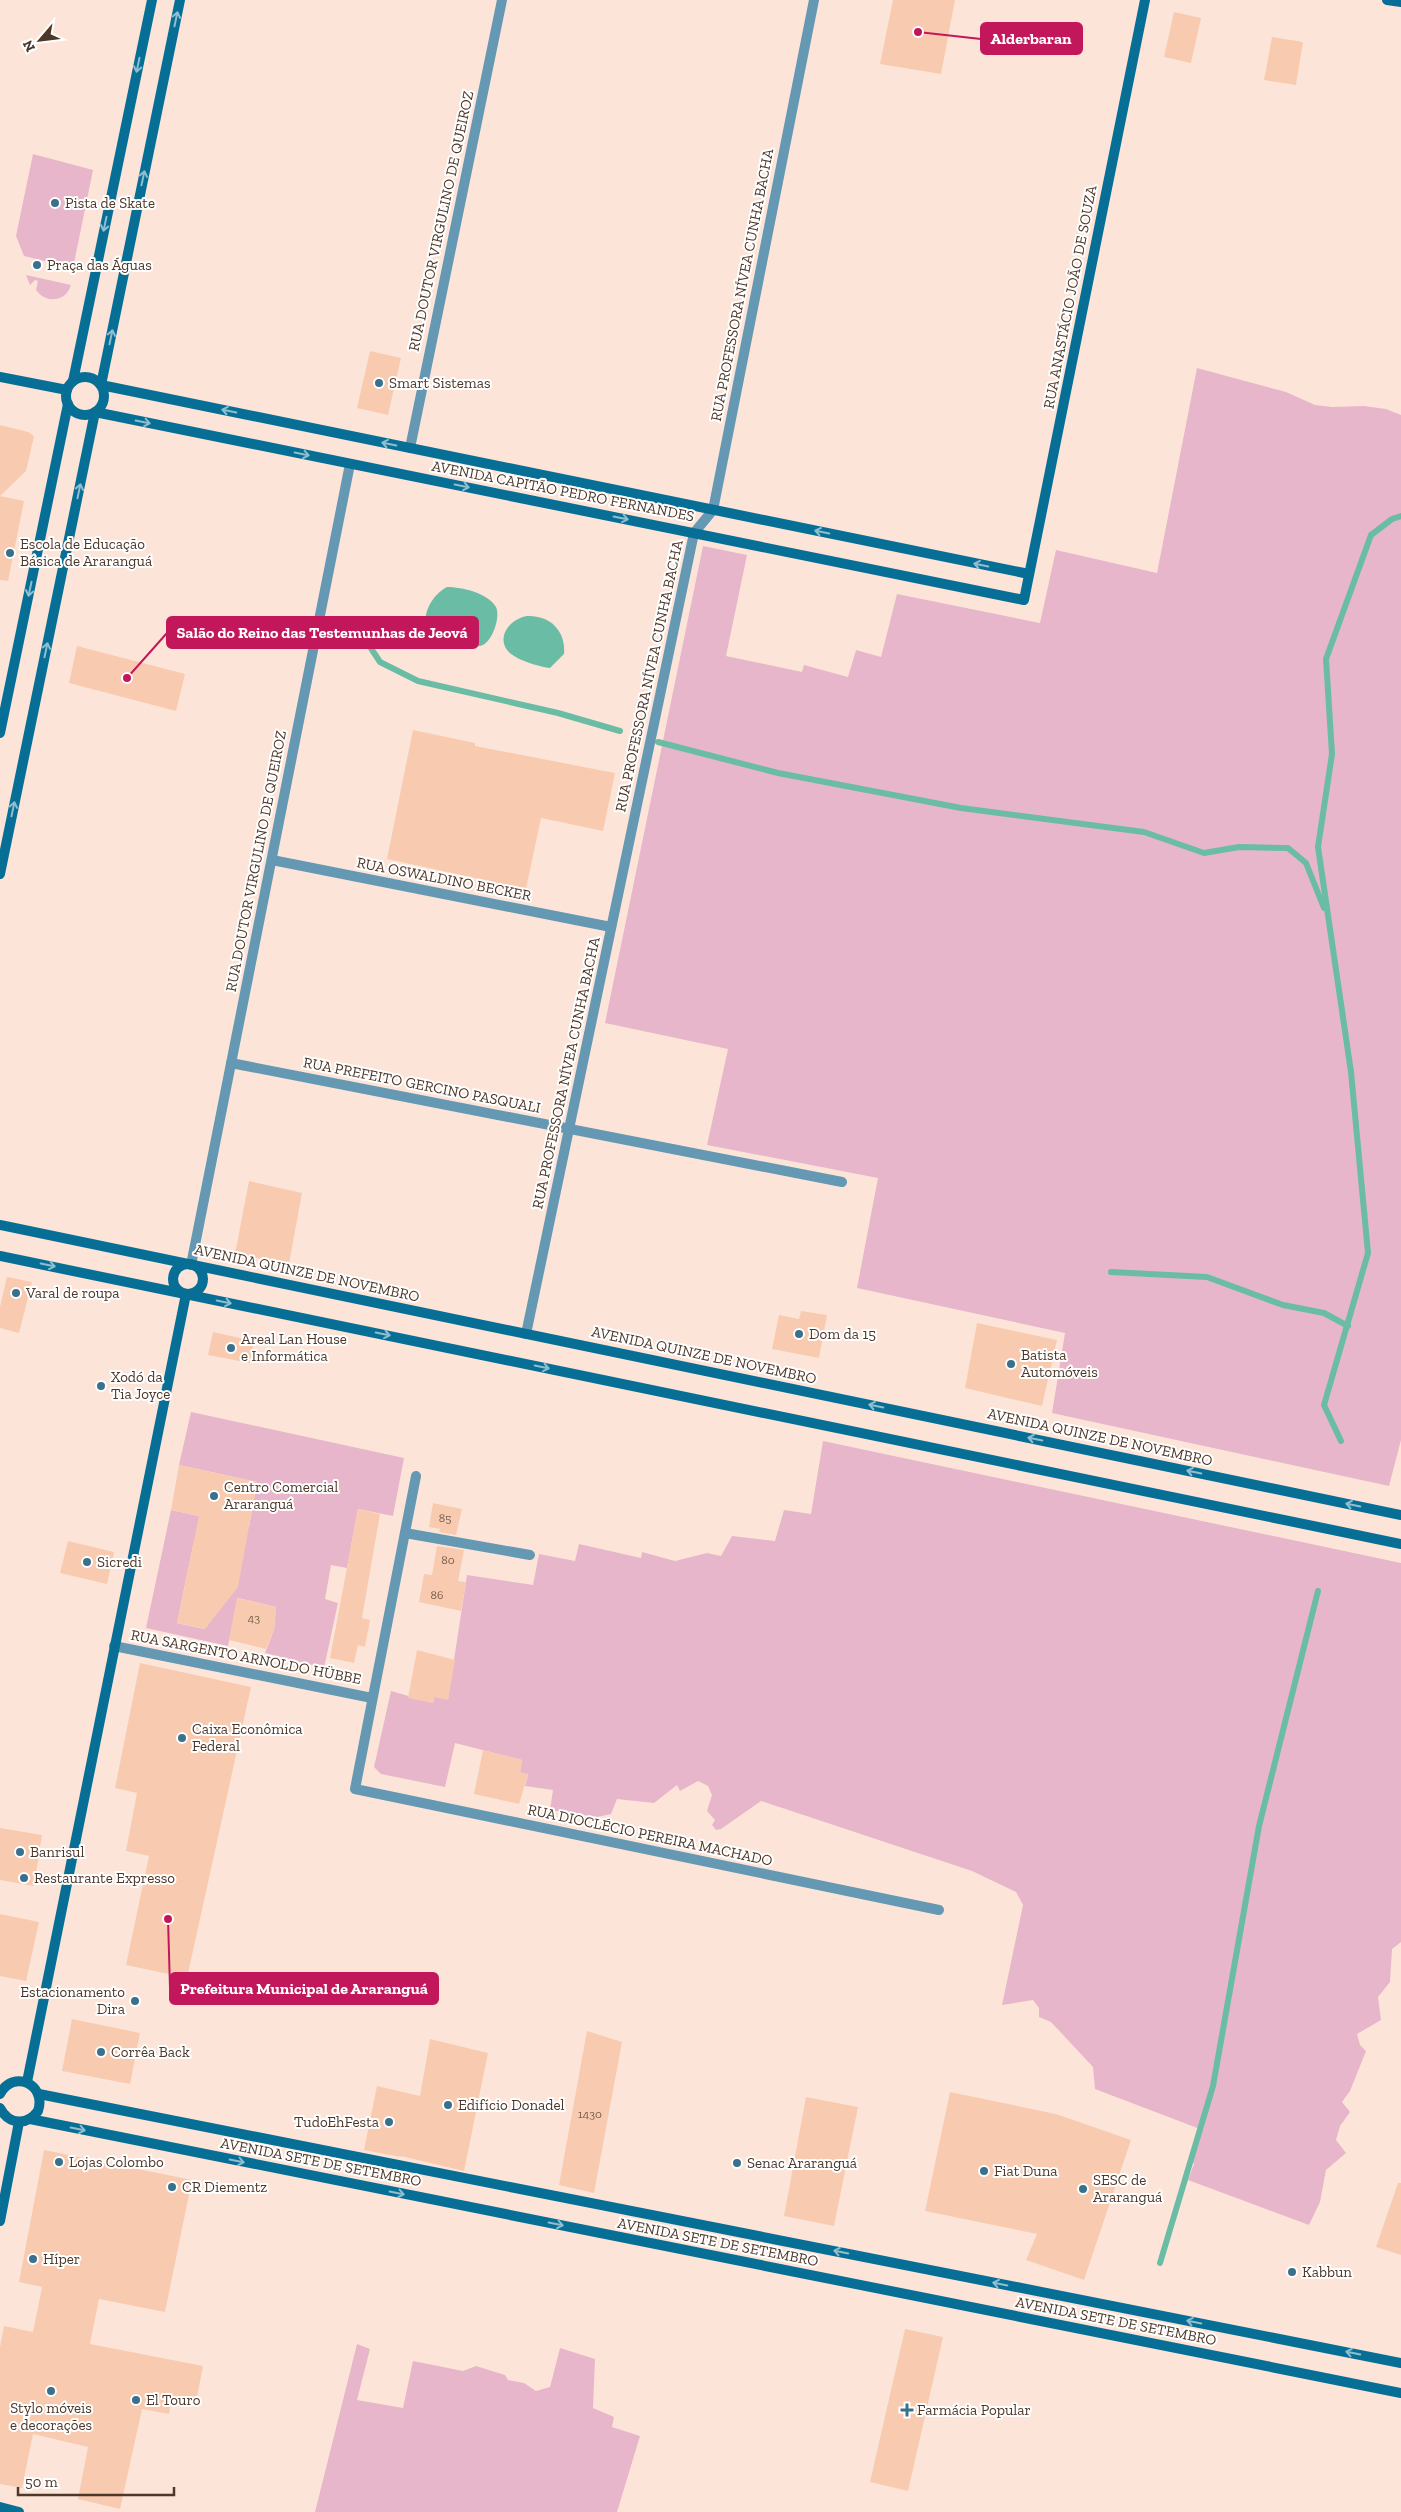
<svg xmlns="http://www.w3.org/2000/svg" width="1401" height="2512" viewBox="0 0 1401 2512" font-family="'Zilla Slab',serif">
  <rect width="100%" height="100%" fill="#fce5d8"/>
  <g fill="#e8b6ca" fill-rule="evenodd">
    <path d="M33,154l60,16 -20,98 -49,-12 -8,-20z"/>
    <path d="M26,275l45,10c-5,17 -25,19 -35,5l2,-9 -3,-1 -5,5z"/>
    <path d="M1197,368l89,24 29,13 17,2 32,-1 22,3 15,6v1025l-12,46 -337,-73 13,-80 -208,-45 21,-110 -171,-33 21,-96 -123,-26 98,-477 44,9 -21,101 76,16 2,-7 44,12 8,-27 25,7 16,-63 143,29 16,-73 101,23z"/>
    <path d="M191,1412l213,46 -11,58 -35,-7 -11,59 -16,-3 -6,34 13,4 -14,65 -59,-15 9,-23 2,-23 -38,-9 -10,48 -82,-18 25,-118 78,17 8,-45 -78,-17zM194,1541l10,88 -27,-6z"/>
    <path d="M823,1441l578,122v379l-9,7 -2,33 -12,15 3,23 -24,14 3,11 6,6 -16,40 -8,11 8,10 -10,14 -4,14 10,13 -20,17 -6,32 -11,23 -121,-45 6,-16 -3,-5 9,-30 -105,-40 -2,-22 -42,-45 -12,-5v-9l-6,-8 -31,5 21,-100 -7,-13 -44,-21 -211,-70 -40,28 -5,1 -4,-5 3,-5 -8,-9 5,-16 -4,-9 -10,-5 -18,10 -3,-6 -23,18 -37,-4 -6,15 -14,3 -47,-7 3,-20 -28,-4 3,-11 -8,-3 2,-12 -67,-17 -10,44 -64,-13 -7,-7 17,-76 42,12 1,-6 14,2 19,-124 66,10 6,-31 36,7 4,-17 62,14 1,-6 33,9 32,-8 14,3 11,-20 43,5 9,-31 27,4z"/>
    <path d="M357,2344l13,5 -13,51 46,8 10,-47 50,10 13,-5 29,9 3,5 16,3 12,8 14,-4 10,-39 35,11 -2,49 21,9 -2,10 28,9 -23,76h-302z"/>
  </g>
  <g fill="#6abda4">
    <path d="M447,587c15,0 41,6 49,20 5,10 -4,37 -16,39 -11,2 -38,-8 -49,-11l-5,-4c-4,-18 6,-36 21,-44z"/>
    <path d="M527,616c23,-1 39,15 37,38l-14,14c-12,-2 -35,-8 -43,-18 -11,-16 6,-32 20,-34z"/>
  </g>
  <g fill="none" stroke-linecap="round" stroke-linejoin="round">
    <g stroke="#6abda4" stroke-width="6">
      <path d="M361,633l19,29 38,19 140,32 62,18"/>
      <path d="M658,742l120,31 183,35 183,24 60,21 35,-6 49,1 18,15 18,45"/>
      <path d="M1111,1272l96,5 76,28 41,8 24,13"/>
      <path d="M1341,1441l-17,-36 44,-152 -17,-181 -33,-225 14,-93 -6,-95 45,-124 21,-16 9,-3"/>
      <path d="M1160,2263l53,-177 46,-260 59,-235"/>
    </g>
  </g>
  <g fill="#f8cbb0">
    <path d="M893,0h62l-14,74 -61,-10z"/>
    <path d="M1174,12l27,6 -10,45 -27,-6z"/>
    <path d="M1272,37l31,5 -7,43 -32,-5z"/>
    <path d="M370,351l31,7 -13,57 -31,-7z"/>
    <path d="M0,425l28,7 6,4 -8,35 -26,25z"/>
    <path d="M0,496l24,5 -16,80 -8,-1z"/>
    <path d="M77,646l108,28 -9,37 -107,-28z"/>
    <path d="M413,730l62,13v3l140,27 -12,58 -62,-13 -15,71 -139,-30z"/>
    <path d="M249,1181l53,12 -13,71 -54,-10z"/>
    <path d="M7,1277l25,5 -13,51 -19,-5v-21z"/>
    <path d="M801,1311l26,4 -8,43 -47,-9 7,-34 20,4z"/>
    <path d="M977,1323l80,17 -15,66 -77,-18z"/>
    <path d="M213,1332l41,9 -4,22 -42,-8z"/>
    <path d="M179,1465l78,17 -19,105 -33,42 -28,-6 22,-107 -28,-6z"/>
    <path d="M433,1503l29,6 -6,26 -17,-3 1,-3 -11,-2z"/>
    <path d="M358,1509l22,5 -18,104 8,2 -5,27 -7,-2 -4,18 -24,-5z"/>
    <path d="M68,1541l46,11 -7,32 -47,-11z"/>
    <path d="M437,1546l27,4 -6,31 8,1 -5,29 -42,-9 5,-28 8,1z"/>
    <path d="M237,1598l39,9 -2,23 -8,19 -37,-9z"/>
    <path d="M417,1650l38,10 -7,40 -14,-3 -1,6 -25,-5z"/>
    <path d="M140,1663l111,24 -64,291 -61,-13 23,-109 -23,-5 11,-58 -22,-5z"/>
    <path d="M483,1750l39,10 -2,12 8,2 -9,30 -45,-10z"/>
    <path d="M0,1828l42,7 -8,51 -34,-6z"/>
    <path d="M0,1914l39,8 -13,59 -26,-5z"/>
    <path d="M72,2019l68,14 -10,51 -68,-13z"/>
    <path d="M587,2031l35,11 -28,151 -35,-8z"/>
    <path d="M430,2039l58,14 -24,118 -63,-15v1l-37,-7 13,-64 43,10z"/>
    <path d="M950,2092l106,22 75,26 -47,140 -58,-20 11,-26 -112,-23z"/>
    <path d="M806,2097l52,10 -24,119 -50,-10z"/>
    <path d="M44,2150l148,30 -27,132 -66,-13 -9,45 113,22 -7,36 -24,-5 -3,17 -27,-5 -22,100 -42,-10 10,-52 -55,-13 -11,54 -22,-4v-137l4,-21 29,6 9,-45 -23,-5z"/>
    <path d="M1398,2183h3v72l-25,-8z"/>
    <path d="M905,2329l38,8 -35,154 -38,-9z"/>
  </g>
  <g fill="none" stroke-linecap="round" stroke-linejoin="round">
    <g stroke="#6598b3" stroke-width="10">
      <path d="M410,448l92,-448"/>
      <path d="M272,860l339,67"/>
      <path d="M231,1063l611,119"/>
      <path d="M191,1265l159,-801"/>
      <path d="M526,1334l168,-801 19,-23 101,-510"/>
      <path d="M416,1476l-61,313 584,121"/>
      <path d="M405,1533l125,22"/>
      <path d="M114,1646l258,52"/>
    </g>
    <g stroke="#076f96" stroke-width="10">
      <path d="M180,0l-79,385 928,189"/>
      <path d="M1387,0l14,2"/>
      <path d="M0,377l67,13"/>
      <circle cx="85" cy="396" r="19"/>
      <path d="M73,381l79,-381"/>
      <path d="M0,733l68,-329"/>
      <path d="M0,874l95,-462 929,188 121,-600"/>
      <path d="M0,1225l1401,290"/>
      <path d="M0,1256l1401,288"/>
      <circle cx="188" cy="1279" r="15"/>
      <path d="M27,2082l159,-788"/>
      <path d="M0,2094c13,-25 47,-10 38,17 -11,15 -29,14 -38,-3"/>
      <path d="M39,2094l1362,269"/>
      <path d="M30,2119l1371,274"/>
      <path d="M0,2221l19,-99"/>
      <path d="M0,2507l19,5"/>
    </g>
  </g>
  <defs><path id="oneway-shaft" d="M-6 0H5M1.5-3L5.5 0L1.5 3" fill="none" stroke-width="1.6" stroke-linecap="round" stroke-linejoin="round" transform="scale(1.25)"/></defs>
  <g stroke="#8fbed0">
    <use href="#oneway-shaft" transform="translate(176 19) rotate(-78)"/>
    <use href="#oneway-shaft" transform="translate(138 65) rotate(102)"/>
    <use href="#oneway-shaft" transform="translate(143 178) rotate(-78)"/>
    <use href="#oneway-shaft" transform="translate(105 224) rotate(102)"/>
    <use href="#oneway-shaft" transform="translate(111 337) rotate(-78)"/>
    <use href="#oneway-shaft" transform="translate(229 411) rotate(-168)"/>
    <use href="#oneway-shaft" transform="translate(143 422) rotate(11)"/>
    <use href="#oneway-shaft" transform="translate(389 444) rotate(-168)"/>
    <use href="#oneway-shaft" transform="translate(302 454) rotate(11)"/>
    <use href="#oneway-shaft" transform="translate(462 486) rotate(11)"/>
    <use href="#oneway-shaft" transform="translate(79 491) rotate(-78)"/>
    <use href="#oneway-shaft" transform="translate(621 518) rotate(11)"/>
    <use href="#oneway-shaft" transform="translate(822 532) rotate(-168)"/>
    <use href="#oneway-shaft" transform="translate(981 565) rotate(-168)"/>
    <use href="#oneway-shaft" transform="translate(30 589) rotate(102)"/>
    <use href="#oneway-shaft" transform="translate(46 650) rotate(-78)"/>
    <use href="#oneway-shaft" transform="translate(13 809) rotate(-78)"/>
    <use href="#oneway-shaft" transform="translate(48 1265) rotate(12)"/>
    <use href="#oneway-shaft" transform="translate(224 1302) rotate(12)"/>
    <use href="#oneway-shaft" transform="translate(383 1334) rotate(12)"/>
    <use href="#oneway-shaft" transform="translate(542 1367) rotate(12)"/>
    <use href="#oneway-shaft" transform="translate(876 1406) rotate(-168)"/>
    <use href="#oneway-shaft" transform="translate(1035 1439) rotate(-168)"/>
    <use href="#oneway-shaft" transform="translate(1194 1472) rotate(-168)"/>
    <use href="#oneway-shaft" transform="translate(1353 1505) rotate(-168)"/>
    <use href="#oneway-shaft" transform="translate(78 2129) rotate(11)"/>
    <use href="#oneway-shaft" transform="translate(237 2161) rotate(11)"/>
    <use href="#oneway-shaft" transform="translate(397 2193) rotate(11)"/>
    <use href="#oneway-shaft" transform="translate(556 2224) rotate(11)"/>
    <use href="#oneway-shaft" transform="translate(841 2252) rotate(-169)"/>
    <use href="#oneway-shaft" transform="translate(1000 2284) rotate(-169)"/>
    <use href="#oneway-shaft" transform="translate(1194 2322) rotate(-169)"/>
    <use href="#oneway-shaft" transform="translate(1353 2353) rotate(-169)"/>
  </g>
  <g fill="#39708b" stroke="#fff" stroke-width="2">
    <circle cx="55" cy="203" r="5"/>
    <circle cx="37" cy="265" r="5"/>
    <circle cx="379" cy="383" r="5"/>
    <circle cx="10" cy="553" r="5"/>
    <circle cx="16" cy="1293" r="5"/>
    <circle cx="799" cy="1334" r="5"/>
    <circle cx="231" cy="1348" r="5"/>
    <circle cx="1011" cy="1364" r="5"/>
    <circle cx="101" cy="1386" r="5"/>
    <circle cx="214" cy="1496" r="5"/>
    <circle cx="87" cy="1562" r="5"/>
    <circle cx="182" cy="1738" r="5"/>
    <circle cx="20" cy="1852" r="5"/>
    <circle cx="24" cy="1878" r="5"/>
    <circle cx="135" cy="2001" r="5"/>
    <circle cx="101" cy="2052" r="5"/>
    <circle cx="448" cy="2105" r="5"/>
    <circle cx="389" cy="2122" r="5"/>
    <circle cx="59" cy="2162" r="5"/>
    <circle cx="737" cy="2163" r="5"/>
    <circle cx="984" cy="2171" r="5"/>
    <circle cx="172" cy="2187" r="5"/>
    <circle cx="1083" cy="2189" r="5"/>
    <circle cx="33" cy="2259" r="5"/>
    <circle cx="1292" cy="2272" r="5"/>
    <circle cx="51" cy="2391" r="5"/>
    <circle cx="136" cy="2400" r="5"/>
    <path d="M904.5 2402.5h5v5h5v5h-5v5h-5v-5h-5v-5h5z"/>
  </g>
  <g text-anchor="middle" stroke-width="4" stroke-linejoin="round" paint-order="stroke">
    <g font-size="12" fill="#785c4b">
      <text x="445" y="1522">85</text>
      <text x="448" y="1564">80</text>
      <text x="437" y="1599">86</text>
      <text x="254" y="1622">43</text>
      <text x="590" y="2118">1430</text>
    </g>
    <g font-size="15" fill="#4d3729" stroke="#fff" text-anchor="start">
      <text x="65" y="208">Pista de Skate</text>
      <text x="47" y="270">Praça das Águas</text>
      <text x="389" y="388">Smart Sistemas</text>
      <text x="20" y="549">Escola de Educação<tspan x="20" dy="17">Básica de Araranguá</tspan></text>
      <text x="26" y="1298">Varal de roupa</text>
      <text x="809" y="1339">Dom da 15</text>
      <text x="241" y="1344">Areal Lan House<tspan x="241" dy="17">e Informática</tspan></text>
      <text x="1021" y="1360">Batista<tspan x="1021" dy="17">Automóveis</tspan></text>
      <text x="111" y="1382">Xodó da<tspan x="111" dy="17">Tia Joyce</tspan></text>
      <text x="224" y="1492">Centro Comercial<tspan x="224" dy="17">Araranguá</tspan></text>
      <text x="97" y="1567">Sicredi</text>
      <text x="192" y="1734">Caixa Econômica<tspan x="192" dy="17">Federal</tspan></text>
      <text x="30" y="1857">Banrisul</text>
      <text x="34" y="1883">Restaurante Expresso</text>
      <text x="125" y="1997" text-anchor="end">Estacionamento<tspan x="125" dy="17">Dira</tspan></text>
      <text x="111" y="2057">Corrêa Back</text>
      <text x="458" y="2110">Edifício Donadel</text>
      <text x="379" y="2127" text-anchor="end">TudoEhFesta</text>
      <text x="69" y="2167">Lojas Colombo</text>
      <text x="747" y="2168">Senac Araranguá</text>
      <text x="994" y="2176">Fiat Duna</text>
      <text x="1093" y="2185">SESC de<tspan x="1093" dy="17">Araranguá</tspan></text>
      <text x="182" y="2192">CR Diementz</text>
      <text x="43" y="2264">Híper</text>
      <text x="1302" y="2277">Kabbun</text>
      <text x="146" y="2405">El Touro</text>
      <text x="51" y="2413" text-anchor="middle">Stylo móveis<tspan x="51" dy="17">e decorações</tspan></text>
      <text x="917" y="2415">Farmácia Popular</text>
    </g>
    <g font-size="15" fill="#4d3729" stroke="#fff">
      <text transform="translate(441 221) rotate(-78)" y="5">RUA DOUTOR VIRGULINO DE QUEIROZ</text>
      <text transform="translate(742 285) rotate(-79)" y="5">RUA PROFESSORA NÍVEA CUNHA BACHA</text>
      <text transform="translate(1070 297) rotate(-79)" y="5">RUA ANASTÁCIO JOÃO DE SOUZA</text>
      <text transform="translate(563 491) rotate(11)" y="5">AVENIDA CAPITÃO PEDRO FERNANDES</text>
      <text transform="translate(649 676) rotate(-78)" y="5">RUA PROFESSORA NÍVEA CUNHA BACHA</text>
      <text transform="translate(256 861) rotate(-79)" y="5">RUA DOUTOR VIRGULINO DE QUEIROZ</text>
      <text transform="translate(444 879) rotate(11)" y="5">RUA OSWALDINO BECKER</text>
      <text transform="translate(566 1073) rotate(-78)" y="5">RUA PROFESSORA NÍVEA CUNHA BACHA</text>
      <text transform="translate(422 1085) rotate(11)" y="5">RUA PREFEITO GERCINO PASQUALI</text>
      <text transform="translate(307 1273) rotate(12)" y="5">AVENIDA QUINZE DE NOVEMBRO</text>
      <text transform="translate(704 1355) rotate(12)" y="5">AVENIDA QUINZE DE NOVEMBRO</text>
      <text transform="translate(1100 1437) rotate(12)" y="5">AVENIDA QUINZE DE NOVEMBRO</text>
      <text transform="translate(246 1657) rotate(11)" y="5">RUA SARGENTO ARNOLDO HÜBBE</text>
      <text transform="translate(650 1835) rotate(12)" y="5">RUA DIOCLÉCIO PEREIRA MACHADO</text>
      <text transform="translate(321 2162) rotate(11)" y="5">AVENIDA SETE DE SETEMBRO</text>
      <text transform="translate(718 2242) rotate(11)" y="5">AVENIDA SETE DE SETEMBRO</text>
      <text transform="translate(1116 2321) rotate(11)" y="5">AVENIDA SETE DE SETEMBRO</text>
    </g>
  </g>
  <path fill="none" stroke="#c2185b" stroke-width="2" d="M918 32L981 39M127 678L167 633M168 1919L170 1988"/>
  <g fill="#c2185b" stroke="#fff" stroke-width="2">
    <circle cx="918" cy="32" r="5"/>
    <circle cx="127" cy="678" r="5"/>
    <circle cx="168" cy="1919" r="5"/>
  </g>
  <g fill="#c2185b" stroke="#c2185b" stroke-width="2">
    <rect x="981" y="23" width="101" height="31" rx="5"/>
    <rect x="167" y="617" width="311" height="31" rx="5"/>
    <rect x="170" y="1973" width="268" height="31" rx="5"/>
  </g>
  <g font-size="16" text-anchor="middle" font-weight="bold" fill="#fff">
    <text x="1031" y="44">Alderbaran</text>
    <text x="322" y="638">Salão do Reino das Testemunhas de Jeová</text>
    <text x="304" y="1994">Prefeitura Municipal de Araranguá</text>
  </g>
  <g transform="translate(40 40) rotate(242)" stroke="#ffffff" stroke-width="4" paint-order="stroke">
  <path d="M0-4L9 19L0 12L-9 19Z" fill="#4d3729"/>
  <text y="-8" font-size="14" font-weight="bold" text-anchor="middle" fill="#4d3729">N</text>
  </g>
  <path d="M18 2487v8h156v-8" fill="none" stroke="#4d3729" stroke-width="2.5"/>
  <text x="25" y="2487" font-size="15" fill="#4d3729" stroke="#ffffff" stroke-width="4" paint-order="stroke">50 m</text>
</svg>
